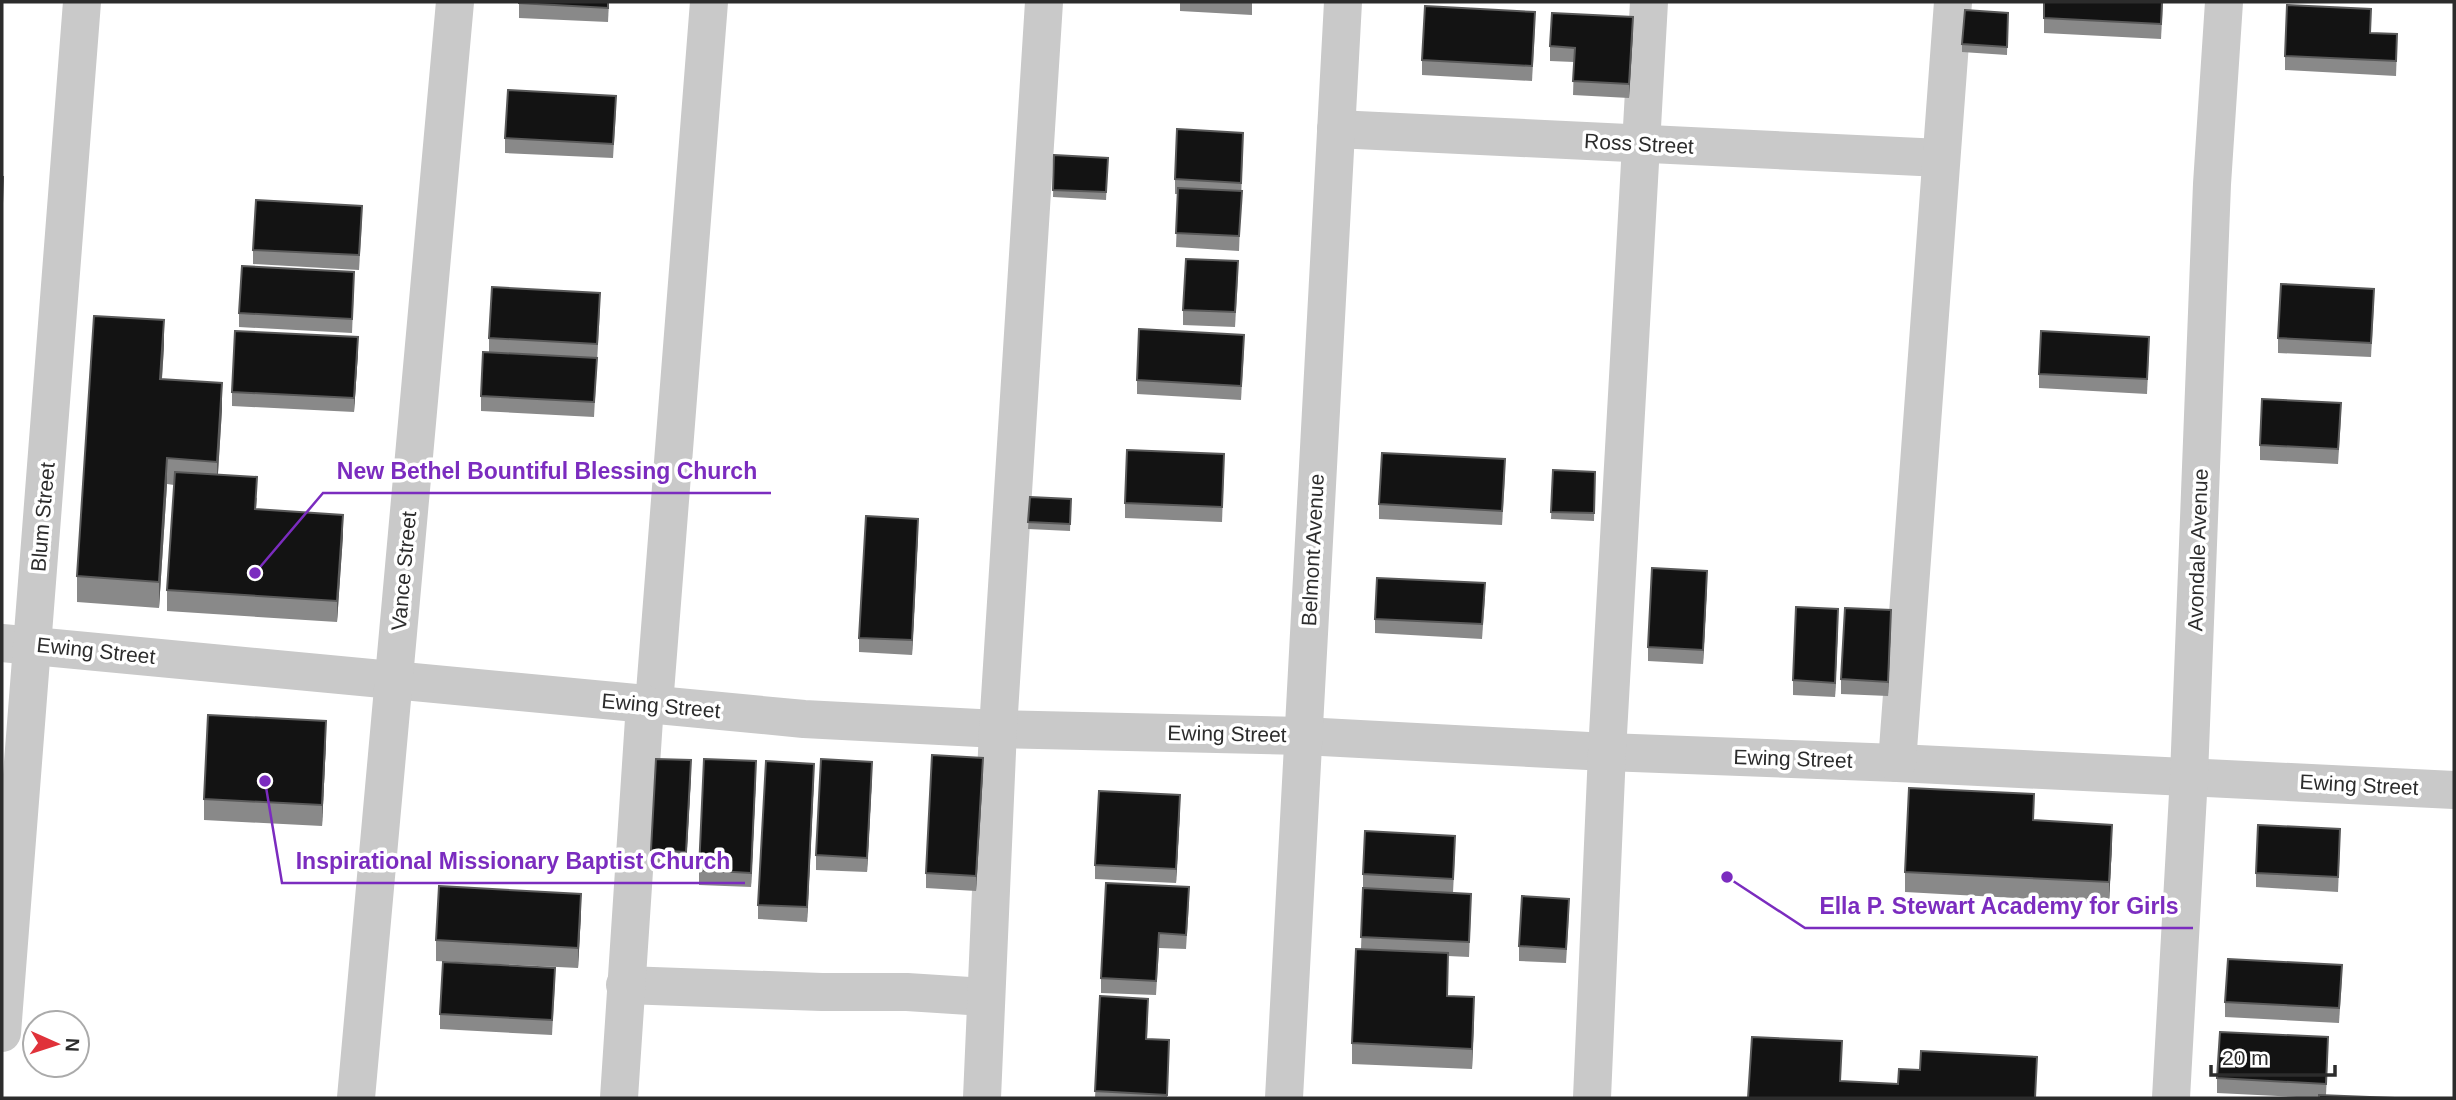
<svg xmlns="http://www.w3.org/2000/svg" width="2456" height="1100" viewBox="0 0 2456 1100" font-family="Arial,sans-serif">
  <rect width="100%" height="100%" fill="#fff"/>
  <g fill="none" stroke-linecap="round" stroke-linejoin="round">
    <g stroke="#c9c9c9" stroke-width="38">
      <path d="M1336,129l605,29"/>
      <path d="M2,643l802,76 194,10 305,7 304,16 290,11 557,27"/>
      <path d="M654,705l55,-703"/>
      <path d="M1897,763l56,-761"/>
      <path d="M625,985l197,7h85l78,5"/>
      <path d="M2,1033l80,-1031"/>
      <path d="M356,1098l99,-1096"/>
      <path d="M619,1098l26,-394"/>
      <path d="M982,1098l16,-369 46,-727"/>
      <path d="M1284,1098l59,-1096"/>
      <path d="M1592,1098l15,-346 42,-750"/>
      <path d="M2171,1098l18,-322 23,-592 12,-182"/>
    </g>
  </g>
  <g fill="#898989">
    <path d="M519,2h90l-1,20 -89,-4z"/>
    <path d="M1180,2h72v13l-72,-4z"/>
    <path d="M2163,2l-2,37 -117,-6v-15z"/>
    <path d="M2008,13l-1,42 -45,-3v-8z"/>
    <path d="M1535,27l-3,54 -110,-6v-15z"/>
    <path d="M1633,32l-4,66 -56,-3 1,-33 -24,-1v-15z"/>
    <path d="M2371,33l26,16 -1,27 -111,-6v-14z"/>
    <path d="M616,110l-3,48 -108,-5v-15z"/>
    <path d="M1243,147l-4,104 -63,-4 2,-53h-3v-15z"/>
    <path d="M1054,155l54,3 -2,42 -53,-3z"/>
    <path d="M362,220l-3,50 -106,-6v-14z"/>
    <path d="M1238,276l-3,51 -52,-2v-15z"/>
    <path d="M354,286l-2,47 -113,-6v-14z"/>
    <path d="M2374,303l-3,54 -93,-4v-15z"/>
    <path d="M600,308l-6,109 -113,-6v-15l8,-44v-14z"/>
    <path d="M164,346l-2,33 60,30 -4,65 39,24 -1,11 87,26 -6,87 -170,-11v-21l7,-105 -7,-1 -8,124 -82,-6v-26z"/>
    <path d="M1244,349l-3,51 -104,-6v-14z"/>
    <path d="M2149,351l-2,43 -108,-6v-14z"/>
    <path d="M358,352l-4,60 -122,-6v-14z"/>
    <path d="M2341,418l-3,46 -78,-4v-15z"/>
    <path d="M1224,468l-2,54 -97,-4v-15z"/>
    <path d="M1553,470l42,2 -1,49 -43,-2z"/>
    <path d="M1505,474l-3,51 -123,-6v-15z"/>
    <path d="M1030,497l41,2 -1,32 -42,-2z"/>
    <path d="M918,533l-6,122 -53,-3v-14z"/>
    <path d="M1707,585l-4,79 -55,-3v-14z"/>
    <path d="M1485,598l-3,41 -107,-6v-14z"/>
    <path d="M1838,624l-3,73 -42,-2v-15z"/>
    <path d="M1891,625l-3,71 -47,-2v-15z"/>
    <path d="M326,742l-4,84 -118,-6v-21z"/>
    <path d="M983,772l-7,119 -50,-3v-15z"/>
    <path d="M691,775l-5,91 -35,-2v-14z"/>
    <path d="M756,776l-5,111 -52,-2v-15z"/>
    <path d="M872,776l-5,96 -51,-2v-15z"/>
    <path d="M814,778l-7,144 -49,-3v-14z"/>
    <path d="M1180,810l-4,73 -81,-4v-14z"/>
    <path d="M2034,821l78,24 -3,58 -204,-11v-20z"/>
    <path d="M2340,843l-2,49 -82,-5v-14z"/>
    <path d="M1455,851l-2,42 18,15 -2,49 -21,-1v40l26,22 -2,51 -120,-5v-21l9,-94 2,-60v-15z"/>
    <path d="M1189,902l-3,47 -27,-1 -3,47 -55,-2v-15z"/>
    <path d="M1569,913l-3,50 -47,-2v-15z"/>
    <path d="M581,914l-3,54 -142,-7v-21z"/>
    <path d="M2342,979l-3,44 -114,-6v-15z"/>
    <path d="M555,982l-3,53 -112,-6v-15z"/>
    <path d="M1100,996l48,17 -1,26 22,16 -2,43h-72z"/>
    <path d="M2328,1052l-2,43 -7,3 -102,-5v-15z"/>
  </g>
  <g fill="#5a5a5a">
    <path d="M1633,17v15l-4,66v-14z"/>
    <path d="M164,320v26l-4,59v-26z"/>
    <path d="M358,337v15l-4,60v-14z"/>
    <path d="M222,383v26l-5,79v-26z"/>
    <path d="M167,458v26l-8,124v-26z"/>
    <path d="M343,515v20l-6,87v-21z"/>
    <path d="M918,519v14l-6,122v-15z"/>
    <path d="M1707,571v14l-4,79v-14z"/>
    <path d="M1838,609v15l-3,73v-14z"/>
    <path d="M1891,610v15l-3,71v-14z"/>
    <path d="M326,721v21l-4,84v-21z"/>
    <path d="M983,758v14l-7,119v-15z"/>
    <path d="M691,760v15l-5,91v-14z"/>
    <path d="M756,761v15l-5,111v-14z"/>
    <path d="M872,762v14l-5,96v-14z"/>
    <path d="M814,764v14l-7,144v-15z"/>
    <path d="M1180,795v15l-4,73v-14z"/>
    <path d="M2112,825v20l-3,58v-21z"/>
    <path d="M581,894v20l-3,54v-20z"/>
    <path d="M1474,997v21l-2,51v-20z"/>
  </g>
  <g fill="#131313" stroke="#5a5a5a" stroke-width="2">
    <path d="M519,2h89v6l-89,-5z"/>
    <path d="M2044,2h118l-1,22 -117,-6z"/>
    <path d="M2287,5l84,4 -1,24 27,1 -1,27 -111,-5z"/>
    <path d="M1425,6l110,6 -3,54 -110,-6z"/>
    <path d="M1965,10l43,3 -1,34 -45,-3z"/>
    <path d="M1552,13l81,4 -4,67 -56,-3 2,-33 -25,-2z"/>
    <path d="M508,90l108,6 -3,48 -108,-6z"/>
    <path d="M1177,129l66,4 -2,50 -66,-4z"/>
    <path d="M1054,155l54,3 -2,34 -53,-2z"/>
    <path d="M2,177h1l-1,27z"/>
    <path d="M1178,188l64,3 -3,45 -63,-3z"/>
    <path d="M256,200l106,6 -3,49 -106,-5z"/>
    <path d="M1186,259l52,2 -3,51 -52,-2z"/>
    <path d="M242,266l112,6 -2,47 -113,-6z"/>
    <path d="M2281,284l93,5 -3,54 -93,-5z"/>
    <path d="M492,287l108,6 -3,51 -108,-6z"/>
    <path d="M94,316l70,4 -4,59 62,4 -5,79 -50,-4 -8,124 -82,-6z"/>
    <path d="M1139,329l105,6 -3,51 -104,-6z"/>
    <path d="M235,331l123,6 -4,61 -122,-6z"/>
    <path d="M2041,331l108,6 -2,42 -108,-5z"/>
    <path d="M483,352l114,6 -3,44 -113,-6z"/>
    <path d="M2262,399l79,4 -3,46 -78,-4z"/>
    <path d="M1127,450l97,4 -2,53 -97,-4z"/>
    <path d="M1382,453l123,6 -3,52 -123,-7z"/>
    <path d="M1553,470l42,2 -1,41 -43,-1z"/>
    <path d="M175,472l82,5 -2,32 88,6 -6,86 -170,-11z"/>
    <path d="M1030,497l41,2 -1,25 -42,-2z"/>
    <path d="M866,516l52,3 -6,121 -53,-2z"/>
    <path d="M1652,568l55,3 -4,79 -55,-3z"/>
    <path d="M1377,578l108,5 -3,41 -107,-5z"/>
    <path d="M1796,607l42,2 -3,74 -42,-3z"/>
    <path d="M1845,608l46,2 -3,72 -47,-3z"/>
    <path d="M208,715l118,6 -4,84 -118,-6z"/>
    <path d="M932,755l51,3 -7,118 -50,-3z"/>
    <path d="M656,759l35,1 -5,92 -35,-2z"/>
    <path d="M704,759l52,2 -5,112 -52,-3z"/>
    <path d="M821,759l51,3 -5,96 -51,-3z"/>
    <path d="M766,761l48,3 -7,143 -49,-2z"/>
    <path d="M1909,788l125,6 -1,26 79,5 -3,57 -204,-10z"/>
    <path d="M1099,791l81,4 -4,74 -81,-4z"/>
    <path d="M2258,825l82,4 -2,48 -82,-4z"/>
    <path d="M1365,831l90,5 -2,43 -90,-5z"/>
    <path d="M1106,883l83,4 -3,48 -27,-2 -3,48 -55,-3z"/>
    <path d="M439,886l142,8 -3,54 -142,-8z"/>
    <path d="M1363,888l108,6 -2,48 -108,-5z"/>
    <path d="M1522,896l47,3 -3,50 -47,-3z"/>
    <path d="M1356,949l92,4 -1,43 27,1 -2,52 -120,-6z"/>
    <path d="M2228,959l114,6 -3,43 -114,-6z"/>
    <path d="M443,962l112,6 -3,52 -112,-6z"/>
    <path d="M1100,996l48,3 -2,40 23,1 -2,55 -72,-4z"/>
    <path d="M2220,1032l108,5 -2,47 -109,-6z"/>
    <path d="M1752,1037l90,4 -2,40 58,3 1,-15 21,1 1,-19 116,6 -2,41h-287z"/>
    <path d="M2319,1095l76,3h-76z"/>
  </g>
  <g text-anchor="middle" stroke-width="7" stroke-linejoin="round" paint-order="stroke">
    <g font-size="21" fill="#2c2c2c" stroke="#fff">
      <text transform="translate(1639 144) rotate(3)" y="7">Ross Street</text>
      <text transform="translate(43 517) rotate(-85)" y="7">Blum Street</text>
      <text transform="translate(1313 550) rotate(-87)" y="7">Belmont Avenue</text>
      <text transform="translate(2198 550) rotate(-88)" y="7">Avondale Avenue</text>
      <text transform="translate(404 571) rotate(-85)" y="7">Vance Street</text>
      <text transform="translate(96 651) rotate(6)" y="7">Ewing Street</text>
      <text transform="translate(661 706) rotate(5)" y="7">Ewing Street</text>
      <text transform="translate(1227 734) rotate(1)" y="7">Ewing Street</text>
      <text transform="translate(1793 759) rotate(2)" y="7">Ewing Street</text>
      <text transform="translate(2359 785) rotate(3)" y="7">Ewing Street</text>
    </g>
  </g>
  <path fill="none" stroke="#7b2cbf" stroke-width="2.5" d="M255 573L323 493H771M265 781L282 883H745M1727 877L1805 928H2193"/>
  <g fill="#7b2cbf" stroke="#fff" stroke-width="2.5">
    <circle cx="255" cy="573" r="7"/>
    <circle cx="265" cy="781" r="7"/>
    <circle cx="1727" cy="877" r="7"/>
  </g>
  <g font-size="23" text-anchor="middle" font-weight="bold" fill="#7b2cbf" stroke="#fff" stroke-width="7" stroke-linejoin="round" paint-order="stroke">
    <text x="547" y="479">New Bethel Bountiful Blessing Church</text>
    <text x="513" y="869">Inspirational Missionary Baptist Church</text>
    <text x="1999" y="914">Ella P. Stewart Academy for Girls</text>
  </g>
  <rect width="2456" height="1100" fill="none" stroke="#2c2c2c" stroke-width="7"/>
  <g transform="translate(56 1044) rotate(93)"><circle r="33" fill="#ffffff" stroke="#ababab" stroke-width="2"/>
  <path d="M0-5L12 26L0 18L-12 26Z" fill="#e0323a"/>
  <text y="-10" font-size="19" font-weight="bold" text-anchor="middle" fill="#2c2c2c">N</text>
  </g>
  <path d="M2211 1065v10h124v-10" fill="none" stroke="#2c2c2c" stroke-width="3.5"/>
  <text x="2222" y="1065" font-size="21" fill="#2c2c2c" stroke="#ffffff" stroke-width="5" paint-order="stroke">20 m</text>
</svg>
